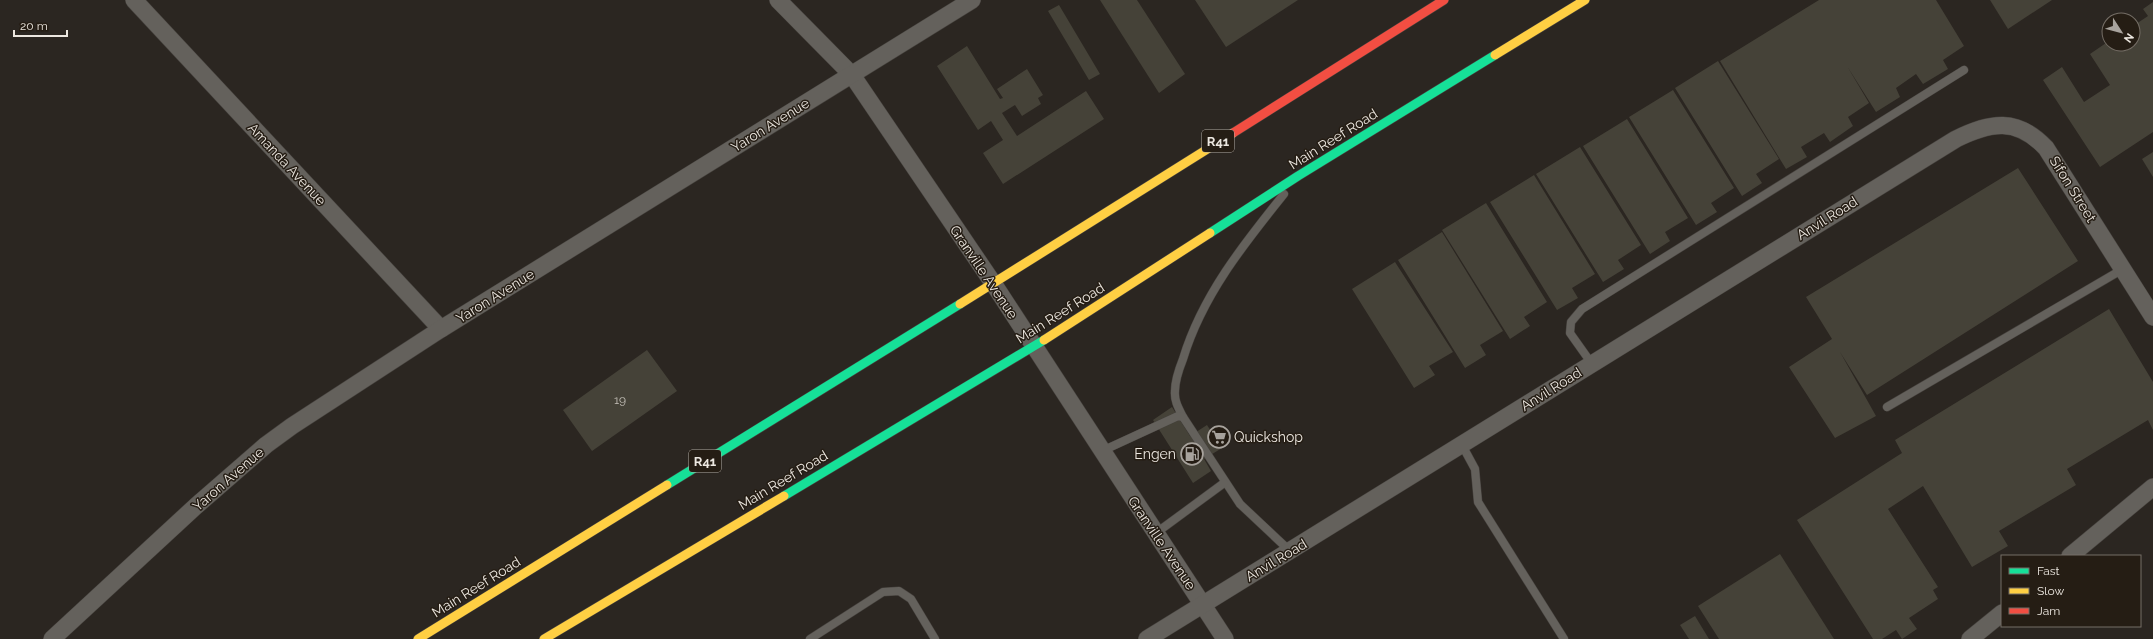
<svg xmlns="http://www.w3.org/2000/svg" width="2153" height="639" viewBox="0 0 2153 639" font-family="Raleway,sans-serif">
  <rect width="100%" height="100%" fill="#2b2621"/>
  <g fill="#454238">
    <path d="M1100,0h37l48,74 -26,19z"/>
    <path d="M1195,0h103l-72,47z"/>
    <path d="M1819,0h117l28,46 -21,14 5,9 -25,15 -7,-10 -20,14 4,9 -24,15 -29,-46 22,37 -21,14 5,9 -23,16 -6,-9 -23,14 6,10 -21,12 -66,-108z"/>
    <path d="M1990,0h62l-44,29z"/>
    <path d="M2153,2v130l-53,35 -57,-87 19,-13 22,35 26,-17 -20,-31 19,-13v3h24v-18l15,-10 -5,-7z"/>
    <path d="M1059,5l41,69 -11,6 -41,-69z"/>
    <path d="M967,46l33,53 3,-1 -6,-9 30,-20 16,26 -5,3 3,6 -19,12 -7,-11 -13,8 15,23 69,-45 18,28 -101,65 -20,-31 20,-13 -12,-19 -13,9 -41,-64z"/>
    <path d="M1718,61l61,98 -23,15 6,9 -20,13 -67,-108z"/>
    <path d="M1673,90l61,98 -23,15 6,9 -21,13 -67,-108z"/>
    <path d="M1627,119l61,99 -23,14 5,9 -20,13 -67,-108z"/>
    <path d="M1580,147l61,98 -23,15 6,9 -21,13 -67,-108z"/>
    <path d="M2153,152v25l-11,-18z"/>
    <path d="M2018,168l60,93 -211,134 -27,-43 36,64 -41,22 -46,-71 43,-28 -26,-42z"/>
    <path d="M1534,175l61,99 -23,14 6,10 -21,12 -67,-108z"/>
    <path d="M1486,203l61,99 -23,15 6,9 -20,13 -68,-109z"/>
    <path d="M1442,232l61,99 -23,14 6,10 -21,13 -67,-108z"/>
    <path d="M1395,262l58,90 -24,14 6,9 -21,13 -62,-99z"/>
    <path d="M2109,309l44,73v48l-5,-10 -81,49 9,16 -77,46 9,15 -36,21 -49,-81 -35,23 50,78 -5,3 5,9 -29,19 8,11 -15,10 -6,-9 -14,9h-9l-76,-119 105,-67 -7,-13z"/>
    <path d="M647,350l30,41 -85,60 -29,-41z"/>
    <path d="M1172,407l18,29 17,-11 15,23 -18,11 7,12 -18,12 -40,-63z"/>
    <path d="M1780,554l54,85h-115l-21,-33z"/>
    <path d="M1695,616l14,23h-20l-9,-14z"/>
  </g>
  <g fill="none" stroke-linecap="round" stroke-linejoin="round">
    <g stroke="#46423e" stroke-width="9">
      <g id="lane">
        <path d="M1592,364l-22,-31 1,-11 11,-13 382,-239"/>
        <path d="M1887,407l236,-138"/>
        <path d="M1183,417c-4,-8 -9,-16 -8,-26 0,-11 4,-22 8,-32 19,-63 60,-114 101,-165"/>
        <path d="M1462,445l13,24 3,33 86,137"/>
        <path d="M1102,451l76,-35 5,1 57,87 50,47"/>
        <path d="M1156,533l68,-50"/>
        <path d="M810,639l73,-47 16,-1 12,8 24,40"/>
      </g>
    </g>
    <g stroke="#46423e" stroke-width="18">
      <g id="street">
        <path d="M134,0l307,329"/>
        <path d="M778,0l74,75 141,208 232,356"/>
        <path d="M2070,556l83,-69"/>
        <path d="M52,639l144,-133 70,-61 26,-19 149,-97 531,-329"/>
        <path d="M1147,639l809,-500c34,-17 61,-22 90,9l107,169"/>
        <path d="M1970,639l32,-26"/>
      </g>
    </g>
    <g stroke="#46423e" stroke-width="10">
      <g id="fast">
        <path d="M1210,233l88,-57 197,-121"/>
        <path d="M667,485l293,-181"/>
        <path d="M784,496l260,-156"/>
      </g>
    </g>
    <g stroke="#46423e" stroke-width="10">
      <g id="slow">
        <path d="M1495,55l90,-55"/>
        <path d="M960,304l273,-171"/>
        <path d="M1044,340l166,-107"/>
        <path d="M418,639l249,-154"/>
        <path d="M544,639l240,-143"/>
      </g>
    </g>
    <g stroke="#46423e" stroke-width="10">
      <path id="jam" d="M1233,133l211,-133"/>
    </g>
    <use href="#lane" stroke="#64615c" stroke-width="8"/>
    <use href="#street" stroke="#64615c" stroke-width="17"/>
    <use href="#fast" stroke="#16e098" stroke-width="9"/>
    <use href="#slow" stroke="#ffcf43" stroke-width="9"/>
    <use href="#jam" stroke="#f24e42" stroke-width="9"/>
  </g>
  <defs>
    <g id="supermarket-ring" transform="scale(1.15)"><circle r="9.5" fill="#251d14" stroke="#a8a39d" stroke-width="1.5"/><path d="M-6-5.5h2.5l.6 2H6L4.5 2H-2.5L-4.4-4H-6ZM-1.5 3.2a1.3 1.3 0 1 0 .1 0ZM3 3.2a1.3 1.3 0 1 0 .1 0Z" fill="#a8a39d"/></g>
    <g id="fuel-ring" transform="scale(1.15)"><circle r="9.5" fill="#251d14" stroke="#a8a39d" stroke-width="1.5"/><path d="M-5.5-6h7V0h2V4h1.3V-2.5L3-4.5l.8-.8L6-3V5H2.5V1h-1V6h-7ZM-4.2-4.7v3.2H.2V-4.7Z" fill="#a8a39d"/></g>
  </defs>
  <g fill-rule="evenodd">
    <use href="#supermarket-ring" x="1219" y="437"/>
    <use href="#fuel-ring" x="1192" y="454"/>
  </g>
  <g text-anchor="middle" stroke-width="3" stroke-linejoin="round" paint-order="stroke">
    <g font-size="12" fill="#c2beb6">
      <text x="620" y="404">19</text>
    </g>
    <g fill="#251d14" stroke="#b0aaa3" stroke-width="1">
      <rect x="1202" y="130" width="32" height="22" rx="3"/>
      <rect x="689" y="450" width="32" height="22" rx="3"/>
    </g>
    <g font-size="13" font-weight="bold" fill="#ece7e0">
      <text x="1218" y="146">R41</text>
      <text x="705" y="466">R41</text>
    </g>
    <g font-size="14" fill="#ece7e0" stroke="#251d14">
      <text transform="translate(770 125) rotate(-32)" y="5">Yaron Avenue</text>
      <text transform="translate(1333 139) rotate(-32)" y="5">Main Reef Road</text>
      <text transform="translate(287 164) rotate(47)" y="5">Amanda Avenue</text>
      <text transform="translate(2073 189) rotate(58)" y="5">Sifon Street</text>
      <text transform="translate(1827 218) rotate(-32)" y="5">Anvil Road</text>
      <text transform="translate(984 272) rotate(56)" y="5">Granville Avenue</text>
      <text transform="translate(495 296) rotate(-32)" y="5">Yaron Avenue</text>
      <text transform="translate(1060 313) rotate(-32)" y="5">Main Reef Road</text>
      <text transform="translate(1551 389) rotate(-32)" y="5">Anvil Road</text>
      <text transform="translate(228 479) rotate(-41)" y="5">Yaron Avenue</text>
      <text transform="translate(783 480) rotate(-31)" y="5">Main Reef Road</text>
      <text transform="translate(1162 543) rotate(56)" y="5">Granville Avenue</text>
      <text transform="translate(1276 560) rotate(-31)" y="5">Anvil Road</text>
      <text transform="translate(476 587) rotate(-32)" y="5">Main Reef Road</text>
    </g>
    <g font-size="14" fill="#ece7e0" stroke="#251d14" text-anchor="start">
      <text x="1234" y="442">Quickshop</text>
      <text x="1176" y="459" text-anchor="end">Engen</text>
    </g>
  </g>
  <rect x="2001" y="555" width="140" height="72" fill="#251d14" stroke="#756e66"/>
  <rect x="2009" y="568" width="20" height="6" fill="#16e098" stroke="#756e66"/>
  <text x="2037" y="575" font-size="12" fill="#ece7e0">Fast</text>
  <rect x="2009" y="588" width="20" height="6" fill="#ffcf43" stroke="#756e66"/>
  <text x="2037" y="595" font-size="12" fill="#ece7e0">Slow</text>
  <rect x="2009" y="608" width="20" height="6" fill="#f24e42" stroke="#756e66"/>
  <text x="2037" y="615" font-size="12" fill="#ece7e0">Jam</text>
  <g transform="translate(2121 32) rotate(126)"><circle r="19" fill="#251d14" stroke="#756e66"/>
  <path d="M0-3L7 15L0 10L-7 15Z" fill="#a8a39d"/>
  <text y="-6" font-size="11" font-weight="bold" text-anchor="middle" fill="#ece7e0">N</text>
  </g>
  <path d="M14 30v6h53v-6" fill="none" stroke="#ece7e0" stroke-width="2"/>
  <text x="20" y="30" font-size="12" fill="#ece7e0" stroke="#251d14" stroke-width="3" paint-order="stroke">20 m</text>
</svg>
